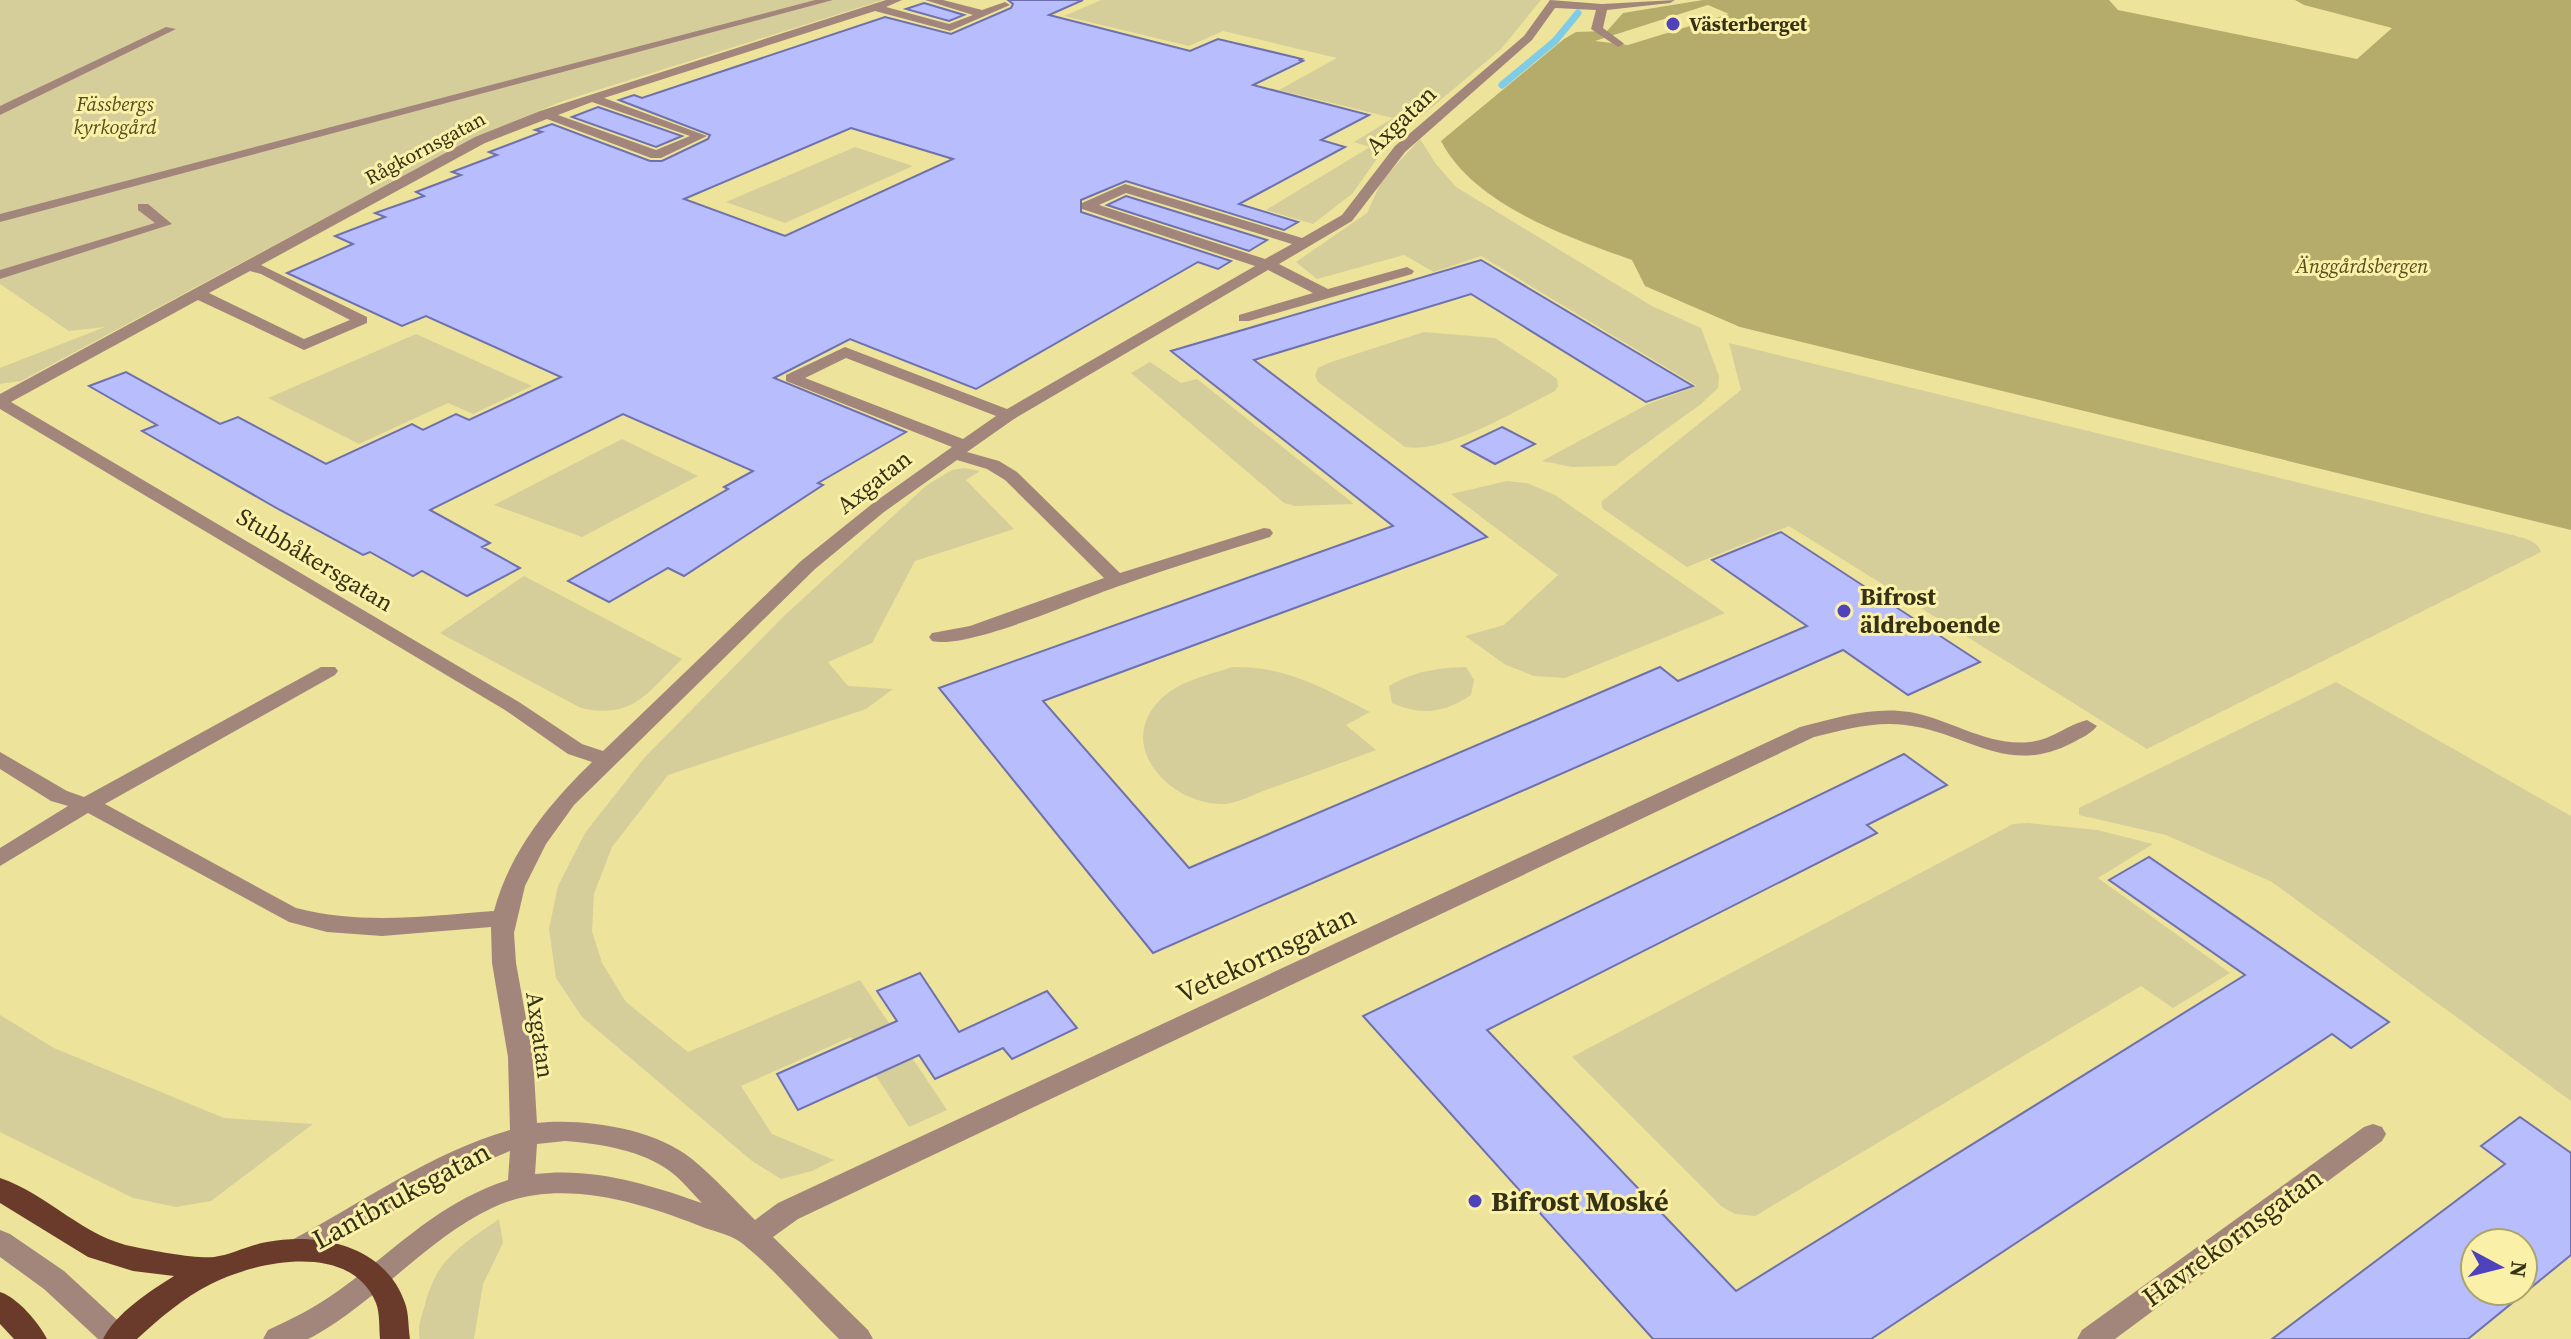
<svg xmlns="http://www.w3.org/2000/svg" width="2571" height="1339" viewBox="0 0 2571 1339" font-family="'Source Serif 4',serif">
  <rect width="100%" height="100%" fill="#ede39b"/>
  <g fill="#d5ce9a">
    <path d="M0,0h883l-323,102 -90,38 -449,241 -21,3v-16l105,-41 -36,4 -69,-47z"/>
    <path d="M1101,0h440l-40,49 -115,97 -34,48 -39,30 -47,-14 104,-63 -16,-5 39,-24 -114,-28 58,-32 -114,-27 -34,15 -125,-30z"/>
    <path d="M1420,139l16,25 20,23 196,119 49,22 18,48 -1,12 -17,16 -86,62 -43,1 -30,-6 106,-57 49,-18 -216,-130 -47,16 -30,-17 -87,24 -21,-17 71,-49 15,-33z"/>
    <path d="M855,147l58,19 -128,57 -59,-21z"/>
    <path d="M1424,332l71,6 54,35 8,6 1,7 -3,5c-39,19 -109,63 -150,56l-87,-65 -3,-7 3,-7 13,-6z"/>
    <path d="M416,334l116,52 -59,28 -25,-11 -89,41 -91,-46z"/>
    <path d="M1729,343l783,192c11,3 25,5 29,17l-394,197 -358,-223 -102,41 -84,-58 -2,-7 140,-112z"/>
    <path d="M1150,362l31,21 16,-4 157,125 -59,2 -11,-3 -153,-130z"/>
    <path d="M622,439l76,37 -116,61 -88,-32z"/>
    <path d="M964,468l16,3 -14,9 48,49 -99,32 -43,82 -44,19 20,24 45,3 -27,20 -198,66 -56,72 -18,47 -2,37 10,32 24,39 62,50 172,-72 87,130 -38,17 -58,-90 -110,49 31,48 62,26 -22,11 -31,8 -29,-18 -170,-144 -26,-39 -7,-49 9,-43 27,-53 59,-75 141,-143 142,-130 25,-15z"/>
    <path d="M1507,481l20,2 28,12 170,118 -160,65 -31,-2 -28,-11 -41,-29 39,-11 54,-50 -107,-81z"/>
    <path d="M524,576l158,83c-34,33 -49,61 -101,49l-141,-75z"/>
    <path d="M1232,667c55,-1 91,21 138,45l-24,13 30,25c-37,14 -74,27 -110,40 -12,4 -28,13 -41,14 -54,2 -111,-58 -65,-104 18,-19 49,-25 72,-33z"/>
    <path d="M1466,667l8,13 -3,15c-27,18 -49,21 -79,8l-3,-17c26,-15 48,-18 77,-19z"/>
    <path d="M2336,682l235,134v285l-299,-219 -106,-47 -87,-20v-7z"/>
    <path d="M2028,823l69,7 56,14 -55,34 132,95 -57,35 -32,-22 -386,230 -20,-2 -14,-8 -149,-149 441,-233z"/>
    <path d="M0,1015l54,33 170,70 89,6 -102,77 -35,6 -43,-9 -133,-66z"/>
    <path d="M499,1219l4,24 -20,41 -9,55h-54c-3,-11 1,-21 4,-31 12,-50 36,-61 75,-89z"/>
  </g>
  <path fill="#b5ac6c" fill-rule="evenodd" d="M1703,0h406l9,10 239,49 35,-31 -88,-23 -9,-5h276v530l-831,-203 -95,-41 -13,-26c-64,-23 -158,-55 -191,-119l123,-102 12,-7 31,-1 16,-18zM1708,5l21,9 -101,31 -33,-4z"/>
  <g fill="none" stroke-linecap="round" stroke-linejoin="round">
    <g stroke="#7ecce6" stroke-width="7">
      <path d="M1555,41l23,-28"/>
      <path d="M1502,85l53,-44"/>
    </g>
  </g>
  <g fill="#b8bdfe" stroke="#6e71ac" stroke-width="2" fill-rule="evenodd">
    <path d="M1008,0h75l-34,15 141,36 28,-12 84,20 -2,1 3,1 -50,24 116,30 -48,25 24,7 -106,57 59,18 -14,8 -158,-49 -45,19v12l150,49 -13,8 -20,-7 -222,127 -126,-50 -76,39 132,54 -88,51 5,2 -139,91 -16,-8 -59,34 -41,-21 160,-92 -4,-2 29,-16 -130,-57 -193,96 60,33 -8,4 38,21 -53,28 -45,-25 -9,5 -43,-24 -7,3 -83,-45 -138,-79 15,-6 -68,-39 37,-14 94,52 18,-7 88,47 86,-40 11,6 33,-16 13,6 92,-43 -135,-61 -24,10 -115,-53 66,-29 -18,-8 50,-19 -10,-4 49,-17 -8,-4 45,-17 -9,-3 45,-17 -8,-3 53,-20 -7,-2 17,-6 98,37h12l46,-22 2,-4 -91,-35 15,-5 8,3 243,-81 66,17 60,-26 2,-4zM851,128l102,31 -168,77 -101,-37z"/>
    <path d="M924,3l40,12 -15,6 -43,-12z"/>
    <path d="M598,107l84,29 -26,11 -84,-30z"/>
    <path d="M1126,196l141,44 -18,11 -142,-46z"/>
    <path d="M1481,260l212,126 -47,16 -175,-108 -217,66 233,177 -444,164 146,167 471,-201 18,14 129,-55 -95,-66 69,-28 199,130 -72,33 -65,-45 -690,303 -214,-265 454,-162 -222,-175z"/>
    <path d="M1502,427l33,17 -40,20 -33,-18z"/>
    <path d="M1904,754l43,31 -80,40 10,8 -390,197 249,261 509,-316 -136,-95 40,-23 240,165 -38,26 -19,-14 -461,305h-218l-290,-323z"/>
    <path d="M920,973l39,59 88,-41 30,37 -65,31 -9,-11 -68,31 -16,-24 -121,55 -21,-36 120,-53 -20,-30z"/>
    <path d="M2520,1117l51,36v102l-103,84h-196l233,-175 -24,-18zM2475,1243h48v48h-48z"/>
  </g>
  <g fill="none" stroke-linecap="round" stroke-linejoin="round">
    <g fill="#a2867b" fill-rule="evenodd">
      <path d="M815,0h18l-833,222v-8z"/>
      <path d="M886,0h16l-16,7 63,17 24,-9 -48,-15h18l39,10 23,-8 5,3 -60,26 -75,-20 -271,87 103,38 -46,22h-10l-104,-39 -62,24 -224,122 106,52v6l-63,27 -106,-50 -187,102 508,300 63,42 21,7 198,-190 71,-57 80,-57 -166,-66v-6l59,-28 162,62 248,-143 -173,-57v-6l43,-19 177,54 40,-23 53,-69 129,-110 26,-36 52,4 73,-4 -5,3 -63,7 -4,18 19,14 2,2 -6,3 -27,-18 5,-19 -41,-2 -23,32 -127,112 -53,69 -73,43 49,25 79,-22 7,4 -2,3 -163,47h-10v-6l74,-22 -45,-23 -254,149 -47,33 32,9 18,11 103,101 144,-45 6,1 3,4 -3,4c-48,15 -97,30 -145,47 -41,13 -156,66 -193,57l-3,-4 3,-4 38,-7 134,-48 -99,-98 -18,-11 -30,-9 -73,52 -69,57 -241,236 -28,39 -21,42 -11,47 2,30 17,94 4,66c46,-5 117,5 155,36 22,18 42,40 63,61l23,-17 1022,-476c35,-9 73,-21 110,-15 40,7 78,35 120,30 21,-2 37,-17 57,-22l10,6c-6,8 -16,12 -25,17 -66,34 -105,-11 -167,-18 -31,-4 -61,5 -91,12l-1016,482 -25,18 95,93 5,9h-34c-32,-31 -61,-67 -96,-95 -9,-8 -26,-12 -38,-16 -64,-26 -147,-52 -213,-20 -65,31 -114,92 -178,128l-6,3h-45l5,-9c24,-11 48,-23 70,-39 59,-42 99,-88 170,-111l2,-29 -38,16 -162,90 -10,4 -10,-4 -4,-8 4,-8c72,-38 142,-89 220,-111l-2,-73 -16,-94 -1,-36 -109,9 -55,-4 -38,-10 -201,-109 -88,53v-18l68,-42 -17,-5 -51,-32v-17l67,39 17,6 237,-130h14l3,4 -3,4 -230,129 191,104c66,17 131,8 198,3 16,-60 55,-107 98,-149l-24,-8 -63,-44 -505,-301v-15l475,-257 65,-26zM592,102l98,34 -34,14 -98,-35zM1126,193l166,51 -27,15 -166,-54zM250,271l11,3 89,46 -46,19 -95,-46zM846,358l150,58 -33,23 -158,-61zM565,1141c36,3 77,9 106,31 12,9 21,21 31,31 -54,-19 -109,-36 -167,-29l2,-30z"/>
      <path d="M166,27l10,2 -176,86v-9z"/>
      <path d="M138,204h10l24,20 -172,55v-9l155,-47 -17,-13z"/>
      <path d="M2373,1124l9,3 4,7 -4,7 -267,198h-38l5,-9 282,-203z"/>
      <path d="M0,1230l10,4 54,37 64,59 5,9h-35l-54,-50 -44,-32z"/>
    </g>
    <g fill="#6a3b2a" fill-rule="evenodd">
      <path d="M0,1178c48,16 84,60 135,69 19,4 62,12 79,10 17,-2 35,-12 53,-15 54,-10 118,4 138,61 4,11 3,24 5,36h-30c-1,-11 0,-26 -4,-36 -25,-62 -120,-42 -165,-19 -28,14 -51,34 -74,55h-34c13,-26 47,-48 71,-63l-41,-5 -45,-14 -88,-54z"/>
      <path d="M0,1292c18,6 38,30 47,47h-33l-14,-15z"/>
    </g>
  </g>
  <g fill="#4e43ba" stroke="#faf0a8" stroke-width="3">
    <circle cx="1673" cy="24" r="8"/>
    <circle cx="1844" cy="611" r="8"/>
    <circle cx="1475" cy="1201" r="8"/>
  </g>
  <g text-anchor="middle" stroke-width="6" stroke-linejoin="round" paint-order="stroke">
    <g font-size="20" font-weight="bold" fill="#353114" stroke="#faf0a8" text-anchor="start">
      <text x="1689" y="31">Västerberget</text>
    </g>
    <g font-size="20" font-style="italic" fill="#544d1c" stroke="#faf0a8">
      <text x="115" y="111">Fässbergs<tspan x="115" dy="23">kyrkogård</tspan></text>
      <text x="2362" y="273">Änggårdsbergen</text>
    </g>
    <g font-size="20" fill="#353114" stroke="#faf0a8">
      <text transform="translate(425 148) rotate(-28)" y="7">Rågkornsgatan</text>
    </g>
    <g font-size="24" fill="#353114" stroke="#faf0a8">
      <text transform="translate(1401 120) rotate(-44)" y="8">Axgatan</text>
      <text transform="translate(874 482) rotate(-38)" y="8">Axgatan</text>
      <text transform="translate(315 560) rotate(31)" y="8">Stubbåkersgatan</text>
      <text transform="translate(540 1035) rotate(82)" y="8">Axgatan</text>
    </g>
    <g font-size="24" font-weight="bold" fill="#353114" stroke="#faf0a8" text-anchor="start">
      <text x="1860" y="605">Bifrost<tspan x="1860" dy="28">äldreboende</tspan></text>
    </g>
    <g font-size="28" fill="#353114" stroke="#faf0a8">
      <text transform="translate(1266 954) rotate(-25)" y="10">Vetekornsgatan</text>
      <text transform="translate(401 1195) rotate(-28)" y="10">Lantbruksgatan</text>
      <text transform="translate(2232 1237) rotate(-36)" y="10">Havrekornsgatan</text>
    </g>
    <g font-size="28" font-weight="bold" fill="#353114" stroke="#faf0a8" text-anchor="start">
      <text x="1491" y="1211">Bifrost Moské</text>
    </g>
  </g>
  <g transform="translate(2499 1267) rotate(97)"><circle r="38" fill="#faf0a8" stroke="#aba46d" stroke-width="2"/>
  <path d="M0-6L14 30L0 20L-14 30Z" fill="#4e43ba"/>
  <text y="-12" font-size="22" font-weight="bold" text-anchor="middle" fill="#353114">N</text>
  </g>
</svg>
